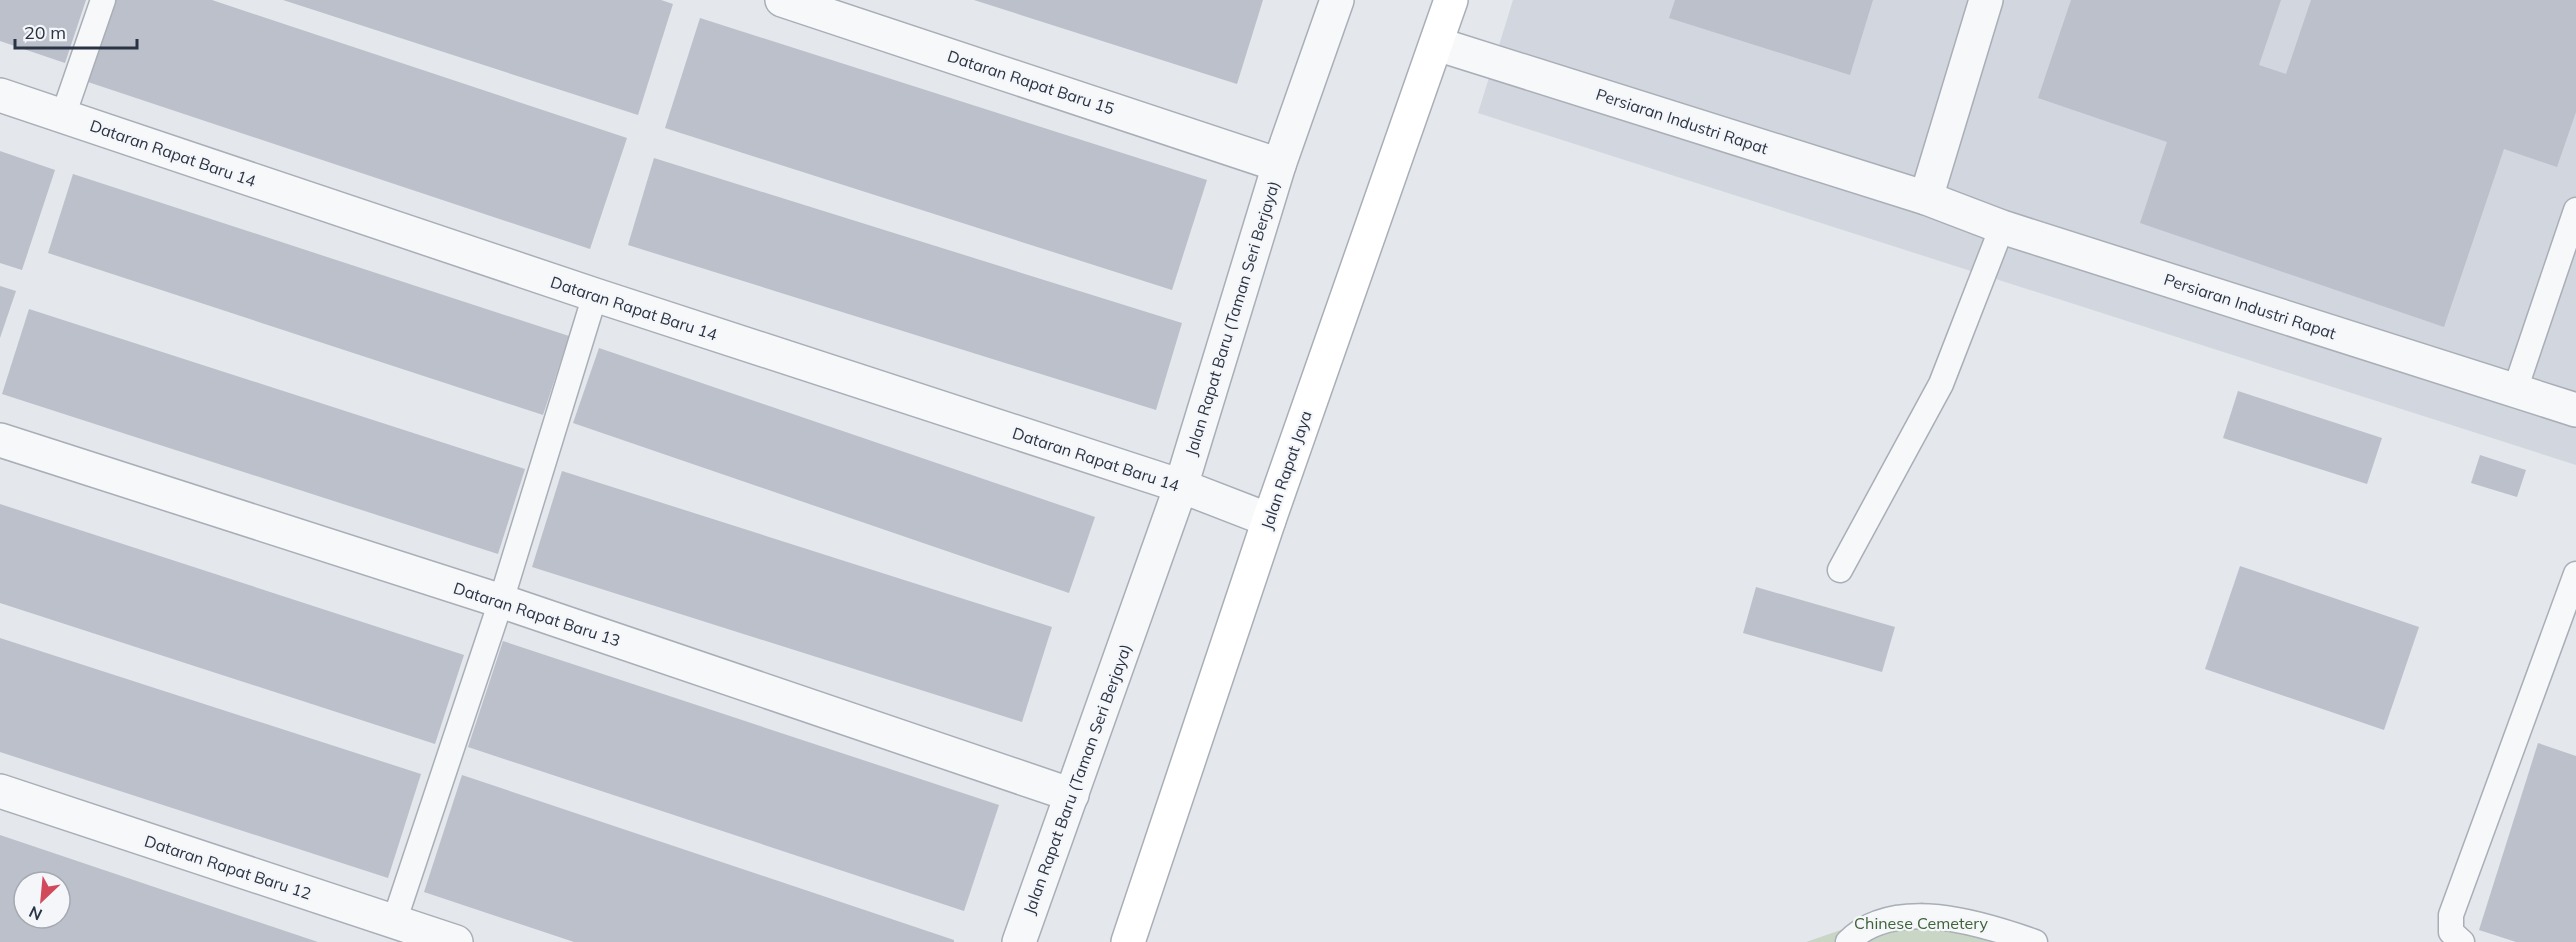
<svg xmlns="http://www.w3.org/2000/svg" width="2576" height="942" viewBox="0 0 2576 942" font-family="Mulish,sans-serif">
  <rect width="100%" height="100%" fill="#e4e7ec"/>
  <path fill="#d2d6de" d="M1513,0h1063v465l-1098,-352z"/>
  <path fill="#c9d6c5" d="M1922,902l96,40h-212z"/>
  <g fill="#bbc0ca" fill-rule="evenodd">
    <path d="M0,0h86l-21,63 -65,-22z"/>
    <path d="M116,0h96l415,138 -37,111 -502,-167z"/>
    <path d="M283,0h378l12,4 -35,111z"/>
    <path d="M974,0h289l-26,84z"/>
    <path d="M1675,0h198l-23,75 -181,-57z"/>
    <path d="M2071,0h210l-22,65 27,9 25,-74h265v112l-19,55 -53,-18 -60,178 -304,-104 27,-81 -129,-44z"/>
    <path d="M700,18l507,162 -35,110 -507,-162z"/>
    <path d="M0,151l55,19 -33,100 -22,-7z"/>
    <path d="M654,158l528,165 -26,87 -528,-165z"/>
    <path d="M73,174l496,162 -26,79 -495,-162z"/>
    <path d="M0,286l16,5 -16,47z"/>
    <path d="M29,309l496,160 -27,85 -496,-160z"/>
    <path d="M599,348l496,169 -26,76 -496,-170z"/>
    <path d="M2238,391l144,47 -15,46 -144,-46z"/>
    <path d="M2480,455l46,15 -9,27 -46,-14z"/>
    <path d="M562,471l490,156 -30,95 -490,-155z"/>
    <path d="M0,504l464,151 -29,89 -435,-141z"/>
    <path d="M2240,566l179,61 -35,103 -179,-61z"/>
    <path d="M1756,587l139,40 -13,45 -139,-39z"/>
    <path d="M0,638l421,136 -33,104 -388,-126z"/>
    <path d="M503,641l496,164 -35,106 -496,-164z"/>
    <path d="M2538,743l38,13v186h-60l-37,-12z"/>
    <path d="M462,775l492,165v2h-380l-150,-50z"/>
    <path d="M0,835l318,107h-318zM24,882h36v36h-36z"/>
  </g>
  <g fill="none" stroke-linecap="round" stroke-linejoin="round">
    <g stroke="#a9aeb7" stroke-width="27">
      <g id="lane">
        <path d="M63,116l40,-116"/>
        <path d="M2515,390l61,-180"/>
        <path d="M1840,570l101,-186 61,-157"/>
        <path d="M394,922l107,-321 94,-306"/>
        <path d="M1848,942c46,-47 133,-19 187,0"/>
        <path d="M2462,942l-11,-10v-17l125,-341"/>
      </g>
    </g>
    <g stroke="#a9aeb7" stroke-width="36">
      <g id="street">
        <path d="M782,0l497,165"/>
        <path d="M1437,44l489,154 76,29 574,183"/>
        <path d="M0,95l595,200 586,191 88,34"/>
        <path d="M1926,198l60,-198"/>
        <path d="M0,440l501,161 571,194"/>
        <path d="M0,791l456,151"/>
        <path d="M1019,942l162,-456 98,-321 58,-165"/>
      </g>
    </g>
    <g stroke="#a9aeb7" stroke-width="36">
      <path id="secondary" d="M1128,942l141,-422 182,-520"/>
    </g>
    <use href="#lane" stroke="#f7f8fa" stroke-width="24"/>
    <use href="#street" stroke="#f7f8fa" stroke-width="33"/>
    <use href="#secondary" stroke="#fff" stroke-width="33"/>
  </g>
  <g text-anchor="middle" stroke-width="4.5" stroke-linejoin="round" paint-order="stroke">
    <g font-size="16" fill="#2b3445" stroke="#f4f6f9">
      <text transform="translate(1031 82) rotate(18)" y="6">Dataran Rapat Baru 15</text>
      <text transform="translate(1682 121) rotate(18)" y="6">Persiaran Industri Rapat</text>
      <text transform="translate(173 153) rotate(19)" y="6">Dataran Rapat Baru 14</text>
      <text transform="translate(2250 306) rotate(18)" y="6">Persiaran Industri Rapat</text>
      <text transform="translate(634 308) rotate(18)" y="6">Dataran Rapat Baru 14</text>
      <text transform="translate(1232 318) rotate(-73)" y="6">Jalan Rapat Baru (Taman Seri Berjaya)</text>
      <text transform="translate(1096 459) rotate(18)" y="6">Dataran Rapat Baru 14</text>
      <text transform="translate(1286 470) rotate(-71)" y="6">Jalan Rapat Jaya</text>
      <text transform="translate(537 614) rotate(18)" y="6">Dataran Rapat Baru 13</text>
      <text transform="translate(1077 779) rotate(-70)" y="6">Jalan Rapat Baru (Taman Seri Berjaya)</text>
      <text transform="translate(228 867) rotate(18)" y="6">Dataran Rapat Baru 12</text>
    </g>
    <g font-size="16" fill="#3f6138" stroke="#f4f6f9">
      <text x="1921" y="929">Chinese Cemetery</text>
    </g>
  </g>
  <g transform="translate(42 900) rotate(206)"><circle r="28" fill="#f4f6f9" stroke="#a4a8b1" stroke-width="1.5"/>
  <path d="M0-4.5L10 22L0 15L-10 22Z" fill="#d1495b"/>
  <text y="-9" font-size="16" font-weight="bold" text-anchor="middle" fill="#2b3445">N</text>
  </g>
  <path d="M15 39v9h122v-9" fill="none" stroke="#2b3445" stroke-width="3"/>
  <text x="24" y="39" font-size="18" fill="#2b3445" stroke="#f4f6f9" stroke-width="4.5" paint-order="stroke">20 m</text>
</svg>
